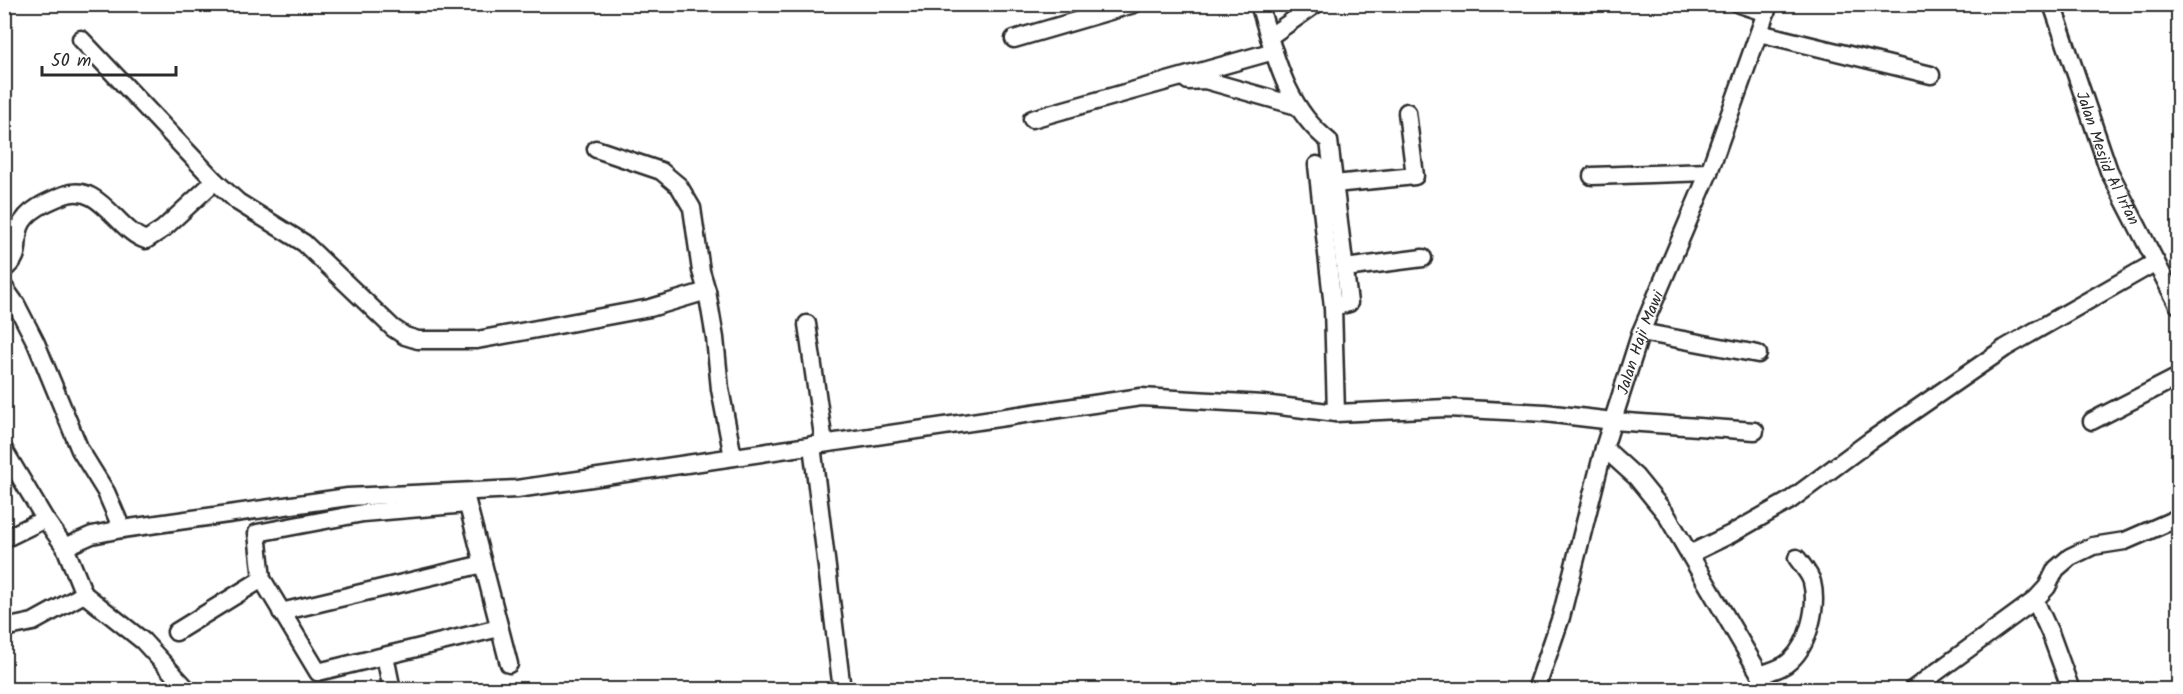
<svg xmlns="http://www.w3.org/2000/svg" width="2183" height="694" viewBox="0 0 2183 694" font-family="Kalam,sans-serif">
  <rect width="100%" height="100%" fill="#fff"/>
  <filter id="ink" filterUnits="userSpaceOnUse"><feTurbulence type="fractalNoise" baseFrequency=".0167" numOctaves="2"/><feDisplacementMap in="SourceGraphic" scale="12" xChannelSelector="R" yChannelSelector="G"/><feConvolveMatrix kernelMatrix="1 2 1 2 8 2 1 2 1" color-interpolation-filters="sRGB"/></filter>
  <g filter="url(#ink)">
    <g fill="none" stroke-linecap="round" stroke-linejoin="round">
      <g stroke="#2b2b2b" stroke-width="21">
        <g id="minor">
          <path d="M1259,4c16,51 27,104 70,137l20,162 -16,4 3,106"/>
          <path d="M1739,4l27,9"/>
          <path id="s1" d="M2052,4l57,167 69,134"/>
          <path d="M1759,33l172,42"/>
          <path d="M1269,37l47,-33"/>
          <path d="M1014,39l120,-35"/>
          <path d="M1188,81l17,-1 92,26"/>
          <path d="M1032,119l242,-68"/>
          <path d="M596,149l65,22 18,15 13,22 9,63 6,20 8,47 5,51 13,68"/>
          <path d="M1317,165l16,142"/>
          <path d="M1592,176l117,-4"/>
          <path d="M215,181l23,21 66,41 89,85 12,8 13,4h59l173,-32 57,-17"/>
          <path d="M1334,184l81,-8 -8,-64"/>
          <path d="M1345,268l78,-10"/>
          <path d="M4,269c19,-13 10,-25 16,-42 6,-17 29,-26 44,-32 35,-14 53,36 82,45l17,-11 52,-48 -134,-142"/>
          <path d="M4,287l12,17 20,39 44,107 26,42 16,37"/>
          <path d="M807,324l17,119"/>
          <path d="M1641,332l117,22"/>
          <path d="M2092,421l86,-44"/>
          <path d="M812,445l30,245"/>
          <path d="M1604,448l32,29 30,37 103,176"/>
          <path d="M4,450l41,69 20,28 19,47 59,47 45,49"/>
          <path d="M465,494l44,170"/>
          <path d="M467,504l-104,9 -106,20 5,46 56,93 181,-44"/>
          <path d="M4,539l41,-20"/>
          <path d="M65,547l27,-12 30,-6 226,-32 169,-8 624,-92 122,7 73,9 111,-5 98,5 68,8 142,10"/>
          <path d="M1690,554l41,-20 58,-33 81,-60 135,-93 151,-86"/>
          <path d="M281,612l202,-48"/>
          <path d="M4,628l29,-6 51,-28"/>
          <path d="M176,632l86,-53"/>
          <path d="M385,656l7,34"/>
          <path d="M1760,675c10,-4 22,-6 30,-14 19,-17 28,-55 22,-79 -2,-8 -10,-17 -15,-24"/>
          <path id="s2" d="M1536,690l25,-73 43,-169 37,-116 68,-160 60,-168"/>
          <path d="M1912,690l123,-90"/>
          <path d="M2071,690l-20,-55 -16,-35 12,-13 9,-18 14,-12 23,-11 32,-5 53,-23"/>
        </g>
      </g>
      <use href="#minor" stroke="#fff" stroke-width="16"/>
    </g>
  </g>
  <g text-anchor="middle" stroke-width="5" stroke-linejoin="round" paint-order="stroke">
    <g font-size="16" fill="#2b2b2b" stroke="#fff">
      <text dy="6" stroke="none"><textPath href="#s1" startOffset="164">Jalan Mesjid Al Irfan</textPath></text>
      <text dy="6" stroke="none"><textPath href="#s2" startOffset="363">Jalan Haji Mawi</textPath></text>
    </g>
  </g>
  <rect width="2183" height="694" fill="none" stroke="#fff" stroke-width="24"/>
  <rect x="12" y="12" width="2159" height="670" fill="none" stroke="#2b2b2b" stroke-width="2" filter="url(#ink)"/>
  <path d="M42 66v9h134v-9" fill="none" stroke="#2b2b2b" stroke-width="3"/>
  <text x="51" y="66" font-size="18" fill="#2b2b2b" stroke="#ffffff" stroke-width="4.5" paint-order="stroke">50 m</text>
</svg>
